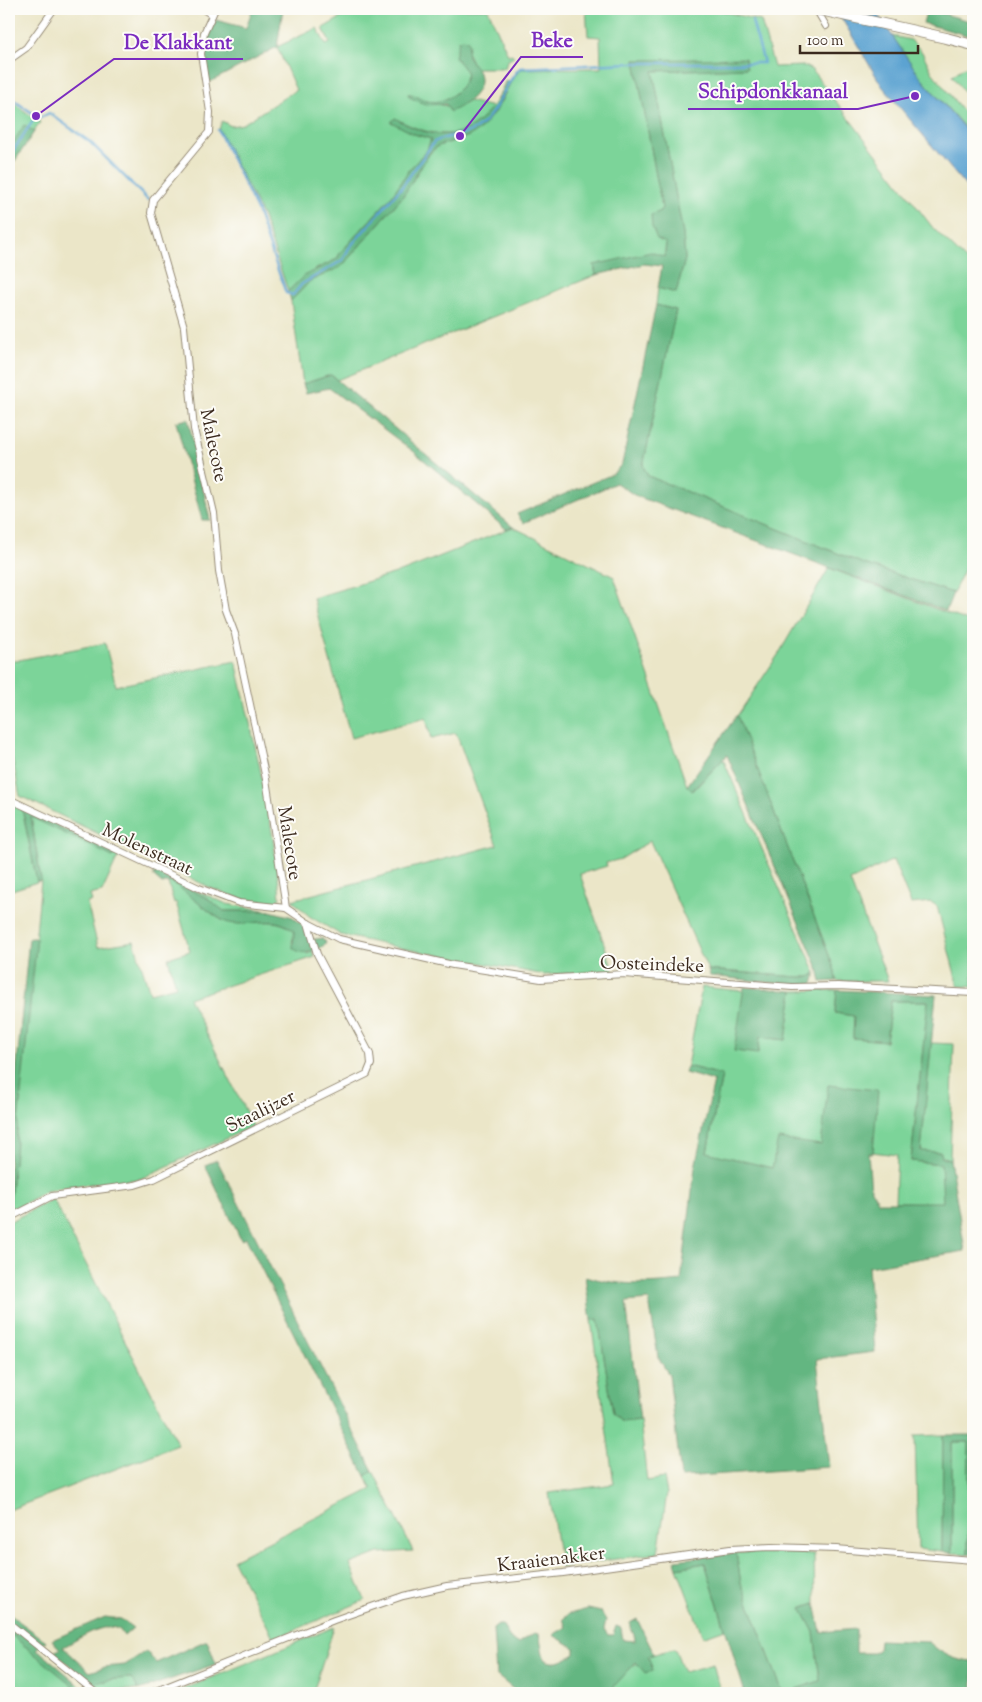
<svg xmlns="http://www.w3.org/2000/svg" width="982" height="1702" viewBox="0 0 982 1702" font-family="'Sorts Mill Goudy',serif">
  <rect width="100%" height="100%" fill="#fdfcf7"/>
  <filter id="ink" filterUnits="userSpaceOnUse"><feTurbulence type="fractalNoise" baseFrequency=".02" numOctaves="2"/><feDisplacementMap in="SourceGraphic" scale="10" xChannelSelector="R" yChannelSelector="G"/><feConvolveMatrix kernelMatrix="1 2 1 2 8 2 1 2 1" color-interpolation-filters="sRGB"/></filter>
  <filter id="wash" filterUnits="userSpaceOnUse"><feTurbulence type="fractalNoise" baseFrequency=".0096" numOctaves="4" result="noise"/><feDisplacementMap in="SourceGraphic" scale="20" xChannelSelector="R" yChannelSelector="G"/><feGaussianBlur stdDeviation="1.12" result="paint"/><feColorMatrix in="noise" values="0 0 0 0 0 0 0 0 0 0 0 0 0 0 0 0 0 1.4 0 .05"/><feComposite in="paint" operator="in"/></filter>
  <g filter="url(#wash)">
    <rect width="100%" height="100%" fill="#ebe6c8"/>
    <g fill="#7bd499" stroke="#5b7f5c">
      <path d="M356,9h132l20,46 4,-1 2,3 -7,4 -2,7h-30l-8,-16 2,-7 -8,19 6,9c-4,18 -21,32 -41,28 -7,-2 -10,-7 -18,-7 15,6 47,20 61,7l24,6c-4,6 -9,13 -15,18 -26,17 -59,7 -83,-7l19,16 17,5 -4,11 -18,20 -18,27 -51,56 -3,6 -19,9 -30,23 -25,-74 -44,-88 3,-8 9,5 12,-2 53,-34 -19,-43 40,-19 9,17 4,-2 -7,-15z"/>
      <path d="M586,9h128l47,12 13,46 30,-1 8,4 121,158 40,39v285l-20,41 -89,-29 -216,-88 -5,-10 33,-156 -20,-5 2,-17 18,5 9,-34 -2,-25 -30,-163 93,-3 -111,-8 27,148 -3,4 7,31 -2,15 -70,7 2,10 -259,105 -6,-5 -28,9 -12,-83 19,-20 31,-14 62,-71 27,-43 8,-7 31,-10 28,-27 16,-31 8,-9 80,-1 -1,-31 -12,-1z"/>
      <path d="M892,36l19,4 11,12 10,20 41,52 -7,5 -45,-51z"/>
      <path d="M964,67h9v36l-21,-27z"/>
      <path d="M9,100l31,22 -6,10 -9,-7 -16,24z"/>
      <path d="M513,527l101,50 73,209 6,5 30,-32 93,214 -6,4h-12l-90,-7 -58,-129 -29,18 -15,4 1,3 -27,8 33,96 -68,5 -154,-29 -50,-11 -32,-19 -17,-16 205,-55 -41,-112 -25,6 -5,-21 -75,20 -38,-140 93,-28z"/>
      <path d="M829,568l144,55v364l-15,-1 -21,-80 -6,-4 -20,2 -18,-44 -43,21 38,100h-52l-1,-10 -98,-255 41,-61z"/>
      <path d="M105,643l11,43 120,-25c17,78 38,157 44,237l-4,4 -34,-3 -29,-10 -193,-93 -11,-54v-80z"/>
      <path d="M9,802l13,6 15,74 -28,9z"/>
      <path d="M31,816l82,41 2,-3 4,1 -17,37 -12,3 2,6 -5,2 11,44 36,-6 16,52 26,-7 -8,-28 22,-7 -14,-49 -2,1 -6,-20 2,-1c18,8 42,36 57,40 23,6 46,-9 67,9l-2,12 16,11 4,-3 3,6 -126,41 64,128 -113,53 -68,7 -26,5 -37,21 32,-332z"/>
      <path d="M181,884l46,20 43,7h-46z"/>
      <path d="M702,987l42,4 -9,60 23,2 2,-16 26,3 7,-49 44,-1 -2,23 19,3 -1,22 33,3 5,-40h37l-17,160 30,3 3,39 -49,-1 2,-47 -76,-9 -49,22 -65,-15 15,-78 -35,-9z"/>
      <path d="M931,1043l23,1 -4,115 -29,-8z"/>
      <path d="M53,1199l125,246 -169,65v-192l4,-3 -4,-6v-87z"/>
      <path d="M598,1318l15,95 8,9 19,-2 7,61 17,-3 3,15 -9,60 -97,14 -12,-74 65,-9 -23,-164z"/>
      <path d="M943,1435l-1,117 -24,-3 -3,-113z"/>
      <path d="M952,1442h17l-1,112 -16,-1z"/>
      <path d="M373,1471l40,80 -34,2 -29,11 15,36 -91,39 -41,-79 139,-71 -7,-13z"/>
      <path d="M772,1552l42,2 1,49 -14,5 13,24 6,49 -24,8 2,4h-15l-42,-110 -5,-30z"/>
      <path d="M705,1563l20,66 -22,8 -26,-69z"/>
      <path d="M334,1627l-21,66h-124l-7,-3z"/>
      <path d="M9,1633l64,52 4,-2 11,10h-79z"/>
      <path d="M675,1649l9,23 29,-8 8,29h-113c26,-29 28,-36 67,-44z"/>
      <path d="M132,1678l7,12h-34l-14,-6 24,-5z"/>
    </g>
    <g fill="#64b681" stroke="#507050">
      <path d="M255,9h28l-6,38 -67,35c-10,-21 -4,-42 6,-62l30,8 6,-18z"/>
      <path d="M927,9l46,13v15l-50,-14z"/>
      <path d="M463,39l5,1c1,6 -2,11 0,16 3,6 9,12 11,17 6,20 -15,32 -29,39l-4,-8 -19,1 -18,-8 -1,-3c8,0 11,5 18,7 19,4 37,-10 41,-28l-12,-16 4,-17z"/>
      <path d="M745,58l2,10 -94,3 30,163 2,25 -9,34 -18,-5 4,-22 -18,-2 -48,11 -2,-10 57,-13 14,5 1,-14 -9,-4 -5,-12 -1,-12 8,-3 3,-4 -27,-148z"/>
      <path d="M506,80l5,1 -14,28 -16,20 -12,7 -31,10 -8,6 -27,44 -62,71 -31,14 -19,20 -3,-10 17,-16 32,-16 3,-6 51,-56 18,-27 18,-20 4,-11 -17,-5 -23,-12 4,-4c52,31 88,18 111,-38z"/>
      <path d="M24,125l10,7 -25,38v-21z"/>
      <path d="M656,305l20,5 -33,156 5,10 216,88 89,29 -7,18 -310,-115 -20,-13 -93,40 -6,-9 96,-40 9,-10z"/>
      <path d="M331,375l6,5 176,147 -7,2 -93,-78 -84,-63 -23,5 -3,-9z"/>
      <path d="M188,419l22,101h-8l-26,-98z"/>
      <path d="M737,715l98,256 1,10 -15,1 -3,-14 -91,-213 -35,36 -5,-5z"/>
      <path d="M22,808l93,46 -2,3 -82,-40 10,63 -4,2z"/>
      <path d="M154,872l53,26 17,13h46l23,6 11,9 6,14 12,-2 4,4 -1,3c-12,6 -21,12 -32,3l1,-17c-23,-20 -45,-1 -68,-9 -12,-5 -38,-28 -50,-37l-6,-3 -8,2 -8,-7z"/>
      <path d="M29,938h8l-28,273v-64z"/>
      <path d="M708,970l90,7h12l6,-4 -3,11 -21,1 -82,-9z"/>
      <path d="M744,987l49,4 -7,49 -26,-3 -2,17 -24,-3z"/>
      <path d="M837,990l99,5 -15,156 20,1 1,6 8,1 15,92 -97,16 7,85 -58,7 12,108 -148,10 -12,-102 -11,-18 -9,-57 -23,2 14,118 -19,2 -8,-9 -15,-94 -7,1 -6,-44c34,10 61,9 96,5l14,-114 19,-86 -29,-8 2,-7 35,9 -15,77 65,16 6,-29 43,6 7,-60 50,5 -5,63h-5l3,37 8,12h64l-2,-38 -30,-3 17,-160h-37l-5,40 -33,-3 1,-22 -19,-3z"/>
      <path d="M217,1160l156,311 -8,5 -119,-238 -5,2 -36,-75z"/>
      <path d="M943,1435h30v120l-5,-1 1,-112h-17v111l-10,-1z"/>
      <path d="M736,1553l5,30 42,110h-38l-40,-130 -28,5 -2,-8z"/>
      <path d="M815,1603l6,29 35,-3v24h17l5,-3 1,-10 50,2c12,12 27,19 44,20v31h-175l-2,-4 24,-8 -6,-49 -13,-24z"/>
      <path d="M588,1609l13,3 5,8 -2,9 4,6h5l3,-9 5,2 2,12 12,1c0,-8 -5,-11 -5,-18l7,-4 17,35 -6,2 5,14 -8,3 -9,-11 -28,31h-90l-22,-18 -3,-46 5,-4h4l10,16 7,2 15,-10 5,1 5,25c11,7 21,1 31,-5v-6l-22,-13 13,-8 -3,-8 6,-5z"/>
      <path d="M9,1614l37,27 -9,8 40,34 -4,3 -64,-53z"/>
      <path d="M105,1617l16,2 12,9 -9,8 -4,-6c-16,-10 -42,10 -57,17l27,25 15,-5 20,-2 21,-14 10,12 51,-23 9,24 -77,26 -8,-12 -16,1 -24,5 -37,-32 6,-3 -8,-9z"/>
    </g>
    <path fill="#5ba3d1" stroke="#4b6678" d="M836,9h38l47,69 52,60v57l-91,-109z"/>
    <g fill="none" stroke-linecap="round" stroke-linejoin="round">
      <g stroke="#5ba3d1" stroke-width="2.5">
        <path d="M9,97l31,21 9,-5 41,29 58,58"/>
        <path d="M218,130l39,80 29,83 7,2 9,-11 41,-24 6,-12 52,-60 33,-46c15,-8 33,-5 47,-17 18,-15 22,-40 39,-57l111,-5h133l-12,-42"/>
        <path d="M9,157l27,-41"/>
      </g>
    </g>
  </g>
  <g filter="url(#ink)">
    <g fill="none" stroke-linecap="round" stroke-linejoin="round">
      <g stroke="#938873" stroke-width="8">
        <g id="minor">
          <path d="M203,9l9,6"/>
          <path d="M215,9l-11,24 -3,21 9,58 -1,20 -56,68 -2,13 33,114 10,102 20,84 5,58 7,39 9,24 31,145 20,129"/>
          <path d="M816,9l10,17"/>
          <path d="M9,60l17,-12 28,-39"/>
          <path d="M9,799l190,89 40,15 47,5 22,15 31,16 114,26 88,14 83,-5 168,13 46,-1 135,7"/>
          <path d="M9,1218l43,-22 83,-11 19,-6 213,-105 4,-10 -1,-10 -53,-100 -9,-31"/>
          <path d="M9,1623l87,70"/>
          <path d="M151,1693l183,-73 69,-24 44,-10 116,-13 167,-24 41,-2 65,2 137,11"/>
        </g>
      </g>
      <g stroke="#938873" stroke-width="12">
        <path id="primary" d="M946,38l27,7"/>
      </g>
      <use href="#minor" stroke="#fff" stroke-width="6"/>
      <use href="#primary" stroke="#fff" stroke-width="10"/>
      <g stroke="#938873" stroke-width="12" stroke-linecap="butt">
        <path id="primary-bridge" d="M816,9l130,29"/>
      </g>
      <use href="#primary-bridge" stroke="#fff" stroke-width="10"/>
    </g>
  </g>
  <g text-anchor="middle" stroke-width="4" stroke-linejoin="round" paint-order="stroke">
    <g font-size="19" fill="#3b2a1e" stroke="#fdfcf7">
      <text transform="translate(215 445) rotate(78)" y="7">Malecote</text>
      <text transform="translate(291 843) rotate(81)" y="7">Malecote</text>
      <text transform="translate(148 848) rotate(25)" y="7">Molenstraat</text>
      <text transform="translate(652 963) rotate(2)" y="7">Oosteindeke</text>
      <text transform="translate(260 1110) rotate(-26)" y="7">Staalijzer</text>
      <text transform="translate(551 1558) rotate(-7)" y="7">Kraaienakker</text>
    </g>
  </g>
  <path fill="none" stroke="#7b2cbf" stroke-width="2" d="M460 136L521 57H583M36 116L114 59H243M915 96L858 109H688"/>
  <g fill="#7b2cbf" stroke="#fdfcf7" stroke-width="2">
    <circle cx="460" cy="136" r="5"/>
    <circle cx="36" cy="116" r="5"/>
    <circle cx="915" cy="96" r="5"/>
  </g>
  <g font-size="20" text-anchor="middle" font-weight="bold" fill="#7b2cbf" stroke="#fdfcf7" stroke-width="4" stroke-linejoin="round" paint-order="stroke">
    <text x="552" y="47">Beke</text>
    <text x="178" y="49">De Klakkant</text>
    <text x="773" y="98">Schipdonkkanaal</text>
  </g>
  <rect width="982" height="1702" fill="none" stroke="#fdfcf7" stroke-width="30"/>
  <path d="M800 45v8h118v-8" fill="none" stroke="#3b2a1e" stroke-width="2.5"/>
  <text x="807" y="45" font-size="15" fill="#3b2a1e" stroke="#fdfcf7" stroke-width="4" paint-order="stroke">100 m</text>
</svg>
